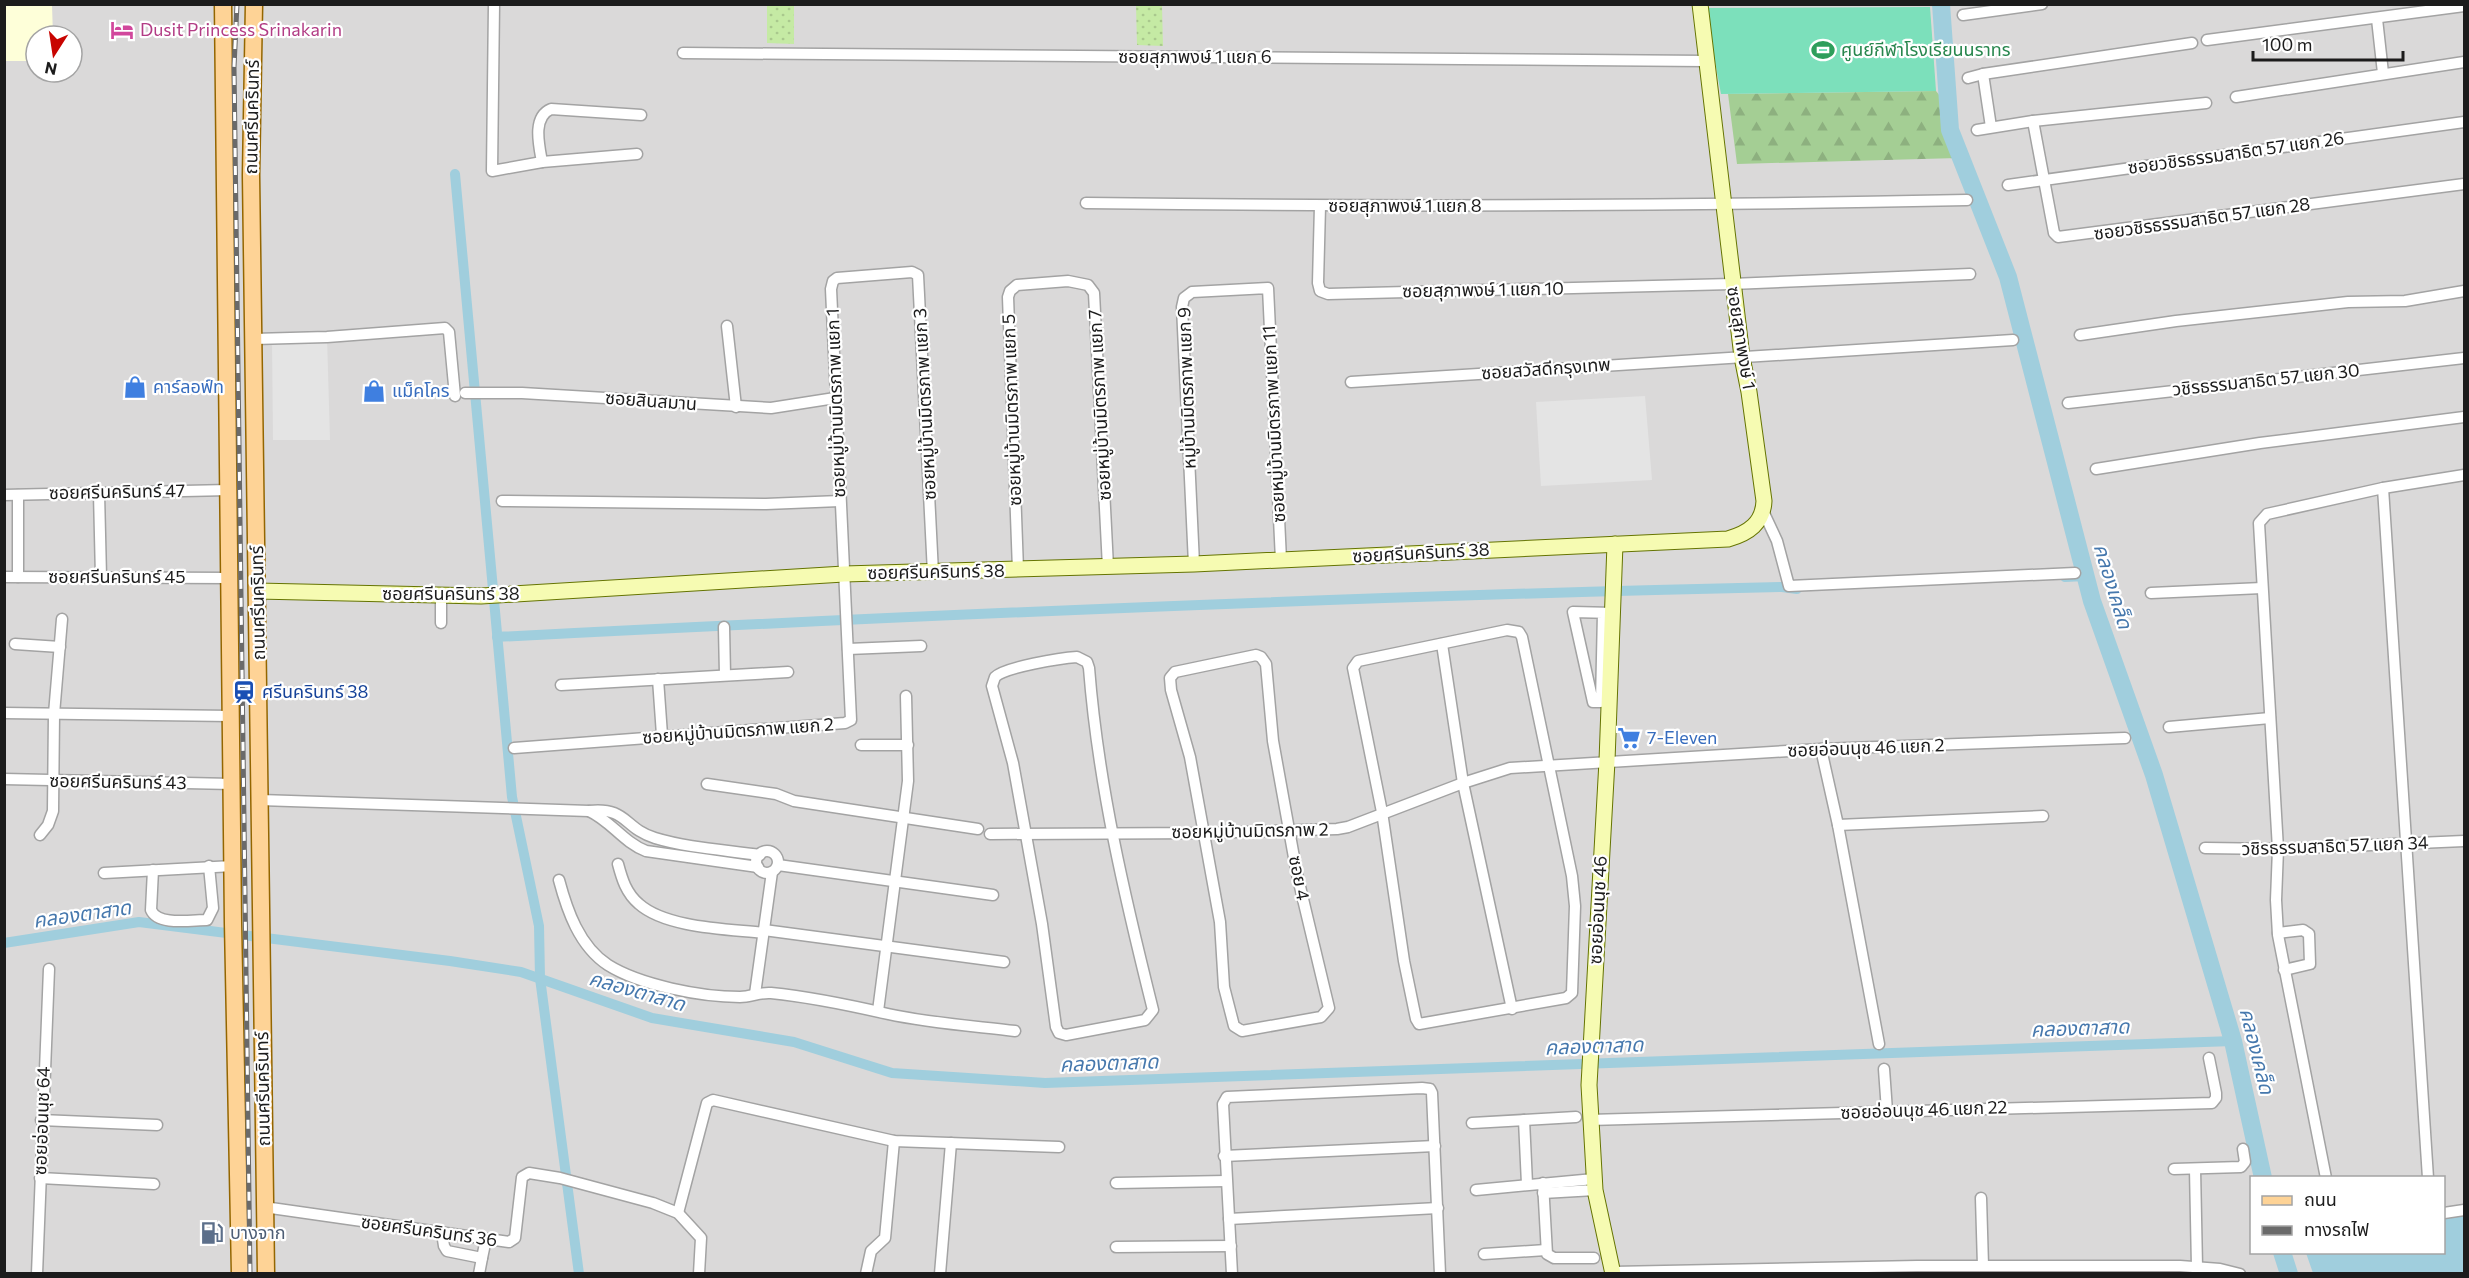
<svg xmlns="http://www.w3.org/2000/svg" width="2469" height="1278" viewBox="0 0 2469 1278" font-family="Commissioner,'Noto Sans Thai',sans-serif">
  <defs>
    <pattern id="grass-dots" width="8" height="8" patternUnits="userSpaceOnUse" patternTransform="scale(1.5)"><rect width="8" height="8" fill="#c5eaa4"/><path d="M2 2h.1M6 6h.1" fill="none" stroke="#a9c88d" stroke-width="1.8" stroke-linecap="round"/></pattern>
    <pattern id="forest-firs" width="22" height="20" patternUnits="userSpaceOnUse" patternTransform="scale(1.5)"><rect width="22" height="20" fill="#a4ce94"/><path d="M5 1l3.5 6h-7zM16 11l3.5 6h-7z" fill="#8db07f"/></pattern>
  </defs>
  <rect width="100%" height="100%" fill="#eeeae1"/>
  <path fill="#dad9d9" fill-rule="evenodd" d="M5,5h2459v1268l-2459,1zM36,36h36v36h-36zM2252,1178h192v74h-192z"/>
  <path fill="#feffd9" d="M4,5h48l1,31h-17v25h-31z"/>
  <g fill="url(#grass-dots)">
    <path d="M767,5h27v39l-27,-1z"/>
    <path d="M1136,5h26l1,41 -26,-1z"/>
  </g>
  <path fill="url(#forest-firs)" d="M1936,91l9,11 2,30 11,26 -221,6 -9,-70z"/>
  <path fill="#7ce0bb" d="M1930,7l6,84 -215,3 -16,-86z"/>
  <g fill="#e4e4e4">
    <path d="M327,337l3,103h-57l-1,-101z"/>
    <path d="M1645,396l7,84 -111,6 -5,-84z"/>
  </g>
  <path fill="#a0cedd" d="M2464,1216v57h-151l-7,-20 138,-1v-34z"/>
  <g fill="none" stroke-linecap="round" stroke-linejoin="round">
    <g stroke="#a0cedd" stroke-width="10">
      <path d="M455,174l57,623 27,129 1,52 39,296"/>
      <path d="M2065,577l20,-1"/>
      <path d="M497,637c428,-22 856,-41 1285,-50l15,2"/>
      <path d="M4,943l135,-21 311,39 71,11 131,46 142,24 98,31 153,10 1188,-42"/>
    </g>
    <g stroke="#a0cedd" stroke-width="18">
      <path d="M1941,4l9,126 58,147 84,324 62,174 79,266 30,137"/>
      <path d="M2282,1252l7,22"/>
    </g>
    <g stroke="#a3a3a3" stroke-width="13">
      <g id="street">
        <path d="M494,4l-2,167 50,-9c-3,-17 -10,-45 9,-53l90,6"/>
        <path d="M1963,15l79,-11"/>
        <path d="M2377,19l6,54"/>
        <path d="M2207,40l257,-34"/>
        <path d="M683,53l1023,8"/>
        <path d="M1983,74l8,53"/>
        <path d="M1968,78l15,-4 209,-31"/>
        <path d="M2236,97l228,-35"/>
        <path d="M2033,121l21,112 4,4 406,-53"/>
        <path d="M1977,130l56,-9 173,-18"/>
        <path d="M542,162l95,-8"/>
        <path d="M2008,185l456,-63"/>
        <path d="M1086,203c294,4 587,3 881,-3"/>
        <path d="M1320,206l-2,77 2,8 8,3 404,-10 238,-10"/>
        <path d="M727,326l9,81"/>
        <path d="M2080,335l96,-14 172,-19 57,-1 59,-10"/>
        <path d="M254,339l73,-2 118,-9 4,4 6,64"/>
        <path d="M1351,382l662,-42"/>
        <path d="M465,393h57l249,15 64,-10"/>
        <path d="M2068,403l396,-45"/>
        <path d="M2096,469l164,-26 204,-26"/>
        <path d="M2383,488l45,690"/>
        <path d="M99,493l2,84"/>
        <path d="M4,495l225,-5"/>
        <path d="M18,495v82"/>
        <path d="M502,501l264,3 74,-3"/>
        <path d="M1763,511l14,30 12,45 286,-13"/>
        <path d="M1194,564l-12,-257 2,-9 8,-6 76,-4 13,272"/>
        <path d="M1018,570l-10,-273 2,-6 7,-6 51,-4 20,4 6,8 14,274"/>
        <path d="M4,577l226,1"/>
        <path d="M2151,593l111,-5"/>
        <path d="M441,596v27"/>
        <path d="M1603,613l-2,89h-8l-20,-90 40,1"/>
        <path d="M724,627l1,48"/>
        <path d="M1507,630l12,2 3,5 50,239 3,30 -3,87 -6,5 -147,26 -3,-5 -12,-58 -22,-149 -29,-144 5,-7z"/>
        <path d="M15,644l45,3"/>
        <path d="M1442,644l21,139 49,226"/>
        <path d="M848,649l73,-3"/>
        <path d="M1256,655l5,2 5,7 7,77 24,133 32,134 -8,9 -79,14 -8,-5 -10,-39 -4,-65 -30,-165 -19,-67 -1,-12 5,-6z"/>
        <path d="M1077,657l10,5 2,6c9,116 36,230 64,342l-8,10 -79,15 -7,-2 -3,-6 -14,-103 -29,-161 -21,-77 3,-9c10,-10 66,-19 82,-20z"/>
        <path d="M658,679l4,56"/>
        <path d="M561,685l227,-13"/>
        <path d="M4,713l227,3"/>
        <path d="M2169,727l101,-9"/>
        <path d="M861,745h47"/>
        <path d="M514,748l331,-25 6,-3 -20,-431 2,-8 4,-3 75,-6 6,3 15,298"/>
        <path d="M1821,749l17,76 41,219"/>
        <path d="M4,779l228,5"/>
        <path d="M707,784l69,10 18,7 184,28"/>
        <path d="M260,800l329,11c39,-4 34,17 66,27 33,10 71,12 105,17"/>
        <path d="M589,811c22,10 34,31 57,40l112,16"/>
        <path d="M1838,825l205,-9"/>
        <path d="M990,834l214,-1 133,-4 11,-2 115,-44 47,-15 311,-19 304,-11"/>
        <path d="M40,835l8,-10 5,-14 1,-97 8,-95"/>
        <path d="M2205,848l73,1 186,-8"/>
        <circle cx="767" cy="862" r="11"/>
        <path d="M618,864c4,15 8,29 21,40 27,24 89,25 124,29"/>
        <path d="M778,865l215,30"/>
        <path d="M153,870l-2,40c7,16 40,10 56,10l6,-12 -4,-42"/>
        <path d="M104,873l129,-7"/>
        <path d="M559,880c8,30 20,66 49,85 32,20 93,32 132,32 11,0 20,-5 31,-4 40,4 78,12 117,21 41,9 85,12 127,17"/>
        <path d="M764,930l240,32"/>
        <path d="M2278,933l25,-3 6,4 1,30 -26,6"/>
        <path d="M755,994l17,-122"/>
        <path d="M878,1011l30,-230 -2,-85"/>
        <path d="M1884,1069l3,42"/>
        <path d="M41,1120l116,5"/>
        <path d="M1524,1120l3,64"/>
        <path d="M1589,1120l623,-17 4,-5v-5l-7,-35"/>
        <path d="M1472,1123l104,-6"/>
        <path d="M1224,1156l211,-10"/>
        <path d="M2174,1169l67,-2 4,-5 -2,-13"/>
        <path d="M2195,1169l2,98"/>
        <path d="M40,1178l114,6"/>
        <path d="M2326,1178l-48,-243 -2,-35 2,-51 -19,-326 8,-9 116,-26 81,-13"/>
        <path d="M1116,1183l110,-2"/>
        <path d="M1543,1183l4,71 7,4h40"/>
        <path d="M1476,1190l118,-11"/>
        <path d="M1543,1193l52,-3"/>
        <path d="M1981,1198l2,68"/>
        <path d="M264,1207l245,35 6,-4 7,-61 7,-4 31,5 93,25 25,10 23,25 -2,36"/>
        <path d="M678,1213l29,-110 6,-3 181,41 165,6"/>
        <path d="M2444,1213l20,-3"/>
        <path d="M1229,1219l209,-11"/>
        <path d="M442,1233l2,13 3,5 35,7 4,-19"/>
        <path d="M1116,1247l115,-1"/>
        <path d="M1484,1254l62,-4"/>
        <path d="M1613,1272l304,-6h263l40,3 20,5"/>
        <path d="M37,1274l12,-305"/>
        <path d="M479,1274l3,-16"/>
        <path d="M866,1274l5,-23 14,-13 9,-97"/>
        <path d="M940,1274l11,-131"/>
        <path d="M1232,1274l-9,-170 4,-7 195,-9 8,1 2,4 8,181"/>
      </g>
    </g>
    <g stroke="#657402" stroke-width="17">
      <g id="secondary">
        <path d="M257,591l224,5 363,-22 350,-10 534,-25c21,-6 35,-16 36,-38l-15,-109 -7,-35 -42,-353"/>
        <path d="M1613,1274l-18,-84 -6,-105 18,-324 8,-217"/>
      </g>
    </g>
    <g stroke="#946600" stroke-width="19">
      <g id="primary">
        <path d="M223,4l10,919 7,351"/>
        <path d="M254,4l-3,171 15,1099"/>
      </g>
    </g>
    <use href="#street" stroke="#fff" stroke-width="10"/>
    <use href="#secondary" stroke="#f6fbb2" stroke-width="15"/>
    <use href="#primary" stroke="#fed396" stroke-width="16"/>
    <g stroke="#6a6a6a" stroke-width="5">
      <path id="rail" d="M237,4l-3,63 16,1207"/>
    </g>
    <use href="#rail" stroke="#fff" stroke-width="3" stroke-dasharray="9" stroke-linecap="butt"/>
  </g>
  <defs>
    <g id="hotel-bare" transform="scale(1.8)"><path d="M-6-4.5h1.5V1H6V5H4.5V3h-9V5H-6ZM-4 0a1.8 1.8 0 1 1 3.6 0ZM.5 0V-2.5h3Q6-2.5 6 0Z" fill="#d1479c" stroke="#fff" stroke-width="2.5" paint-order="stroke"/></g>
    <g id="stadium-bare" transform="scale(1.8)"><path d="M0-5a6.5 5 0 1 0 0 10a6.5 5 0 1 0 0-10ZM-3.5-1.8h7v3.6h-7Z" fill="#2e9e5b" stroke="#fff" stroke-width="2.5" paint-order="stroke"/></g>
    <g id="shop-bare" transform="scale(1.8)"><path d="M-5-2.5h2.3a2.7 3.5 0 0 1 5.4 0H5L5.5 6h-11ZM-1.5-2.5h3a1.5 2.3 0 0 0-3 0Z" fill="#3f7fe0" stroke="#fff" stroke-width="2.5" paint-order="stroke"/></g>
    <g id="station-bare" transform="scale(1.8)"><path d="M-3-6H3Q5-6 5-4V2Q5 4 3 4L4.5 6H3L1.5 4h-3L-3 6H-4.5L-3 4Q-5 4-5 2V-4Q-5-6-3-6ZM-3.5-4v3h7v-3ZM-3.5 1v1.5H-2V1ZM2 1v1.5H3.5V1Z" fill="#1a4fb4" stroke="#fff" stroke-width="2.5" paint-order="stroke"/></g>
    <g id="supermarket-bare" transform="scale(1.8)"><path d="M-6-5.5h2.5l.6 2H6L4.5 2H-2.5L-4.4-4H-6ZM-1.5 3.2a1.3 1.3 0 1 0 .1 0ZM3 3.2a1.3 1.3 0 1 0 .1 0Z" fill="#3f7fe0" stroke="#fff" stroke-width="2.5" paint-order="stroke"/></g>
    <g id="fuel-bare" transform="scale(1.8)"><path d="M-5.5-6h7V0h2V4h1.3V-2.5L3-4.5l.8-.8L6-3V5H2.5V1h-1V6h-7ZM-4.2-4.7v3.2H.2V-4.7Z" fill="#5c6f8a" stroke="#fff" stroke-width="2.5" paint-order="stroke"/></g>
  </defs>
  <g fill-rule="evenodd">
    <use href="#hotel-bare" x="122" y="30"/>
    <use href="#stadium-bare" x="1823" y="50"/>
    <use href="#shop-bare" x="135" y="387"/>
    <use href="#shop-bare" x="374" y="391"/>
    <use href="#station-bare" x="244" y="692"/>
    <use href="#supermarket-bare" x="1629" y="738"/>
    <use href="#fuel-bare" x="212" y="1233"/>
  </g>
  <g text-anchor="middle" stroke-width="4.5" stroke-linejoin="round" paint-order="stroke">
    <g font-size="18" fill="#b23c85" stroke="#fff" text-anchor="start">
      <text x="140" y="36">Dusit Princess Srinakarin</text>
    </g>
    <g font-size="18" fill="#27864d" stroke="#fff" text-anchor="start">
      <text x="1841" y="56">ศูนย์กีฬาโรงเรียนนราทร</text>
    </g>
    <g font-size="18" fill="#1c1c1c" stroke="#fff">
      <text x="1195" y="63">ซอยสุภาพงษ์ 1 แยก 6</text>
      <text transform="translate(252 117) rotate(-89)" y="6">ถนนศรีนครินทร์</text>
      <text transform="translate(2236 153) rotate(-8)" y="6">ซอยวชิรธรรมสาธิต 57 แยก 26</text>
      <text x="1405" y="212">ซอยสุภาพงษ์ 1 แยก 8</text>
      <text transform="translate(2202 219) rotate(-8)" y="6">ซอยวชิรธรรมสาธิต 57 แยก 28</text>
      <text transform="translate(1483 290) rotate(-1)" y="6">ซอยสุภาพงษ์ 1 แยก 10</text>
      <text transform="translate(1741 338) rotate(81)" y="6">ซอยสุภาพงษ์ 1</text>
      <text transform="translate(1546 369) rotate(-4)" y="6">ซอยสวัสดีกรุงเทพ</text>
      <text transform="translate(2266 380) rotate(-6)" y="6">วชิรธรรมสาธิต 57 แยก 30</text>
      <text transform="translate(1187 388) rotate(-92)" y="6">หมู่บ้านมิตรภาพ แยก 9</text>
      <text transform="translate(651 401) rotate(4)" y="6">ซอยสินสมาน</text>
      <text transform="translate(836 403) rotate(-92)" y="6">ซอยหมู่บ้านมิตรภาพ แยก 1</text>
      <text transform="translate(925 404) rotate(-93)" y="6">ซอยหมู่บ้านมิตรภาพ แยก 3</text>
      <text transform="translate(1100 405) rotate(-93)" y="6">ซอยหมู่บ้านมิตรภาพ แยก 7</text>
      <text transform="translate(1012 410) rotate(-92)" y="6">ซอยหมู่บ้านมิตรภาพ แยก 5</text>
      <text transform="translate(1274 424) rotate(-93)" y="6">ซอยหมู่บ้านมิตรภาพ แยก 11</text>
      <text transform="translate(117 492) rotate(-1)" y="6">ซอยศรีนครินทร์ 47</text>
      <text transform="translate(1421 553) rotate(-3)" y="6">ซอยศรีนครินทร์ 38</text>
      <text transform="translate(936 572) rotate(-1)" y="6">ซอยศรีนครินทร์ 38</text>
      <text x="117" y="583">ซอยศรีนครินทร์ 45</text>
      <text x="451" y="600">ซอยศรีนครินทร์ 38</text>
      <text transform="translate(258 603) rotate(-91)" y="6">ถนนศรีนครินทร์</text>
      <text transform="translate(738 731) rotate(-4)" y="6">ซอยหมู่บ้านมิตรภาพ แยก 2</text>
      <text transform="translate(1866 748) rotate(-2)" y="6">ซอยอ่อนนุช 46 แยก 2</text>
      <text transform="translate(118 782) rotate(1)" y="6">ซอยศรีนครินทร์ 43</text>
      <text transform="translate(1250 831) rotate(-1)" y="6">ซอยหมู่บ้านมิตรภาพ 2</text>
      <text transform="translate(2335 846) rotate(-2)" y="6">วชิรธรรมสาธิต 57 แยก 34</text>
      <text transform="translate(1299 878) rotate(79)" y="6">ซอย 4</text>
      <text transform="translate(1598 910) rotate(-87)" y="6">ซอยอ่อนนุช 46</text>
      <text transform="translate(263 1089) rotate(-91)" y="6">ถนนศรีนครินทร์</text>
      <text transform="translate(1924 1110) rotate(-2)" y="6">ซอยอ่อนนุช 46 แยก 22</text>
      <text transform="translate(42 1121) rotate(-88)" y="6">ซอยอ่อนนุช 64</text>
      <text transform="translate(429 1231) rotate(8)" y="6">ซอยศรีนครินทร์ 36</text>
    </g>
    <g font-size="18" fill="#366cbe" stroke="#fff" text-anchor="start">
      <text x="153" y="393">คาร์ลอฟ์ท</text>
      <text x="392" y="397">แม็คโคร</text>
      <text x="1647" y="744">7-Eleven</text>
    </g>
    <g font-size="18" fill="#164399" stroke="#fff" text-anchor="start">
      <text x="262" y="698">ศรีนครินทร์ 38</text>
    </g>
    <g font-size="18" fill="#4e5e75" stroke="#fff" text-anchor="start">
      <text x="230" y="1239">บางจาก</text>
    </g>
    <g font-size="20" font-style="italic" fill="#4678ad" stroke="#fff">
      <text transform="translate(2113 586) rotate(73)" y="7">คลองเคล็ด</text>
      <text transform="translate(82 914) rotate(-8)" y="7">คลองตาสาด</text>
      <text transform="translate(637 991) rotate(16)" y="7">คลองตาสาด</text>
      <text transform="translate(2080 1028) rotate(-2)" y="7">คลองตาสาด</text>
      <text transform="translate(1594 1046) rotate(-2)" y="7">คลองตาสาด</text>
      <text transform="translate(2257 1051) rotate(76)" y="7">คลองเคล็ด</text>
      <text transform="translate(1109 1063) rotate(-2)" y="7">คลองตาสาด</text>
    </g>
  </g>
  <rect width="2469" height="1278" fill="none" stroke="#1c1c1c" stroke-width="12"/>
  <rect x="2250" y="1176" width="195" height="78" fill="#ffffff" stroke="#a4a4a4" stroke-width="1.5"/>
  <rect x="2262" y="1196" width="30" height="9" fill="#fed396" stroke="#a4a4a4" stroke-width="1.5"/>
  <text x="2304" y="1206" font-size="18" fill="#1c1c1c">ถนน</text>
  <rect x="2262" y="1226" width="30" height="9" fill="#6a6a6a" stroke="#a4a4a4" stroke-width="1.5"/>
  <text x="2304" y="1236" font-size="18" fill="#1c1c1c">ทางรถไฟ</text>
  <g transform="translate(54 54) rotate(192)"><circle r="28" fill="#ffffff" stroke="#a4a4a4" stroke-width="1.5"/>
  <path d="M0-4.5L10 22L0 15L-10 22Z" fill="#c80400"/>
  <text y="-9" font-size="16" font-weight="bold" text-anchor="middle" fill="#1c1c1c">N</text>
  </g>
  <path d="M2253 51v9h150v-9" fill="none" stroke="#1c1c1c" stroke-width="3"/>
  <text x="2262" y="51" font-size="18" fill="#1c1c1c" stroke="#ffffff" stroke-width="4.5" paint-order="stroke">100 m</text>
</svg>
